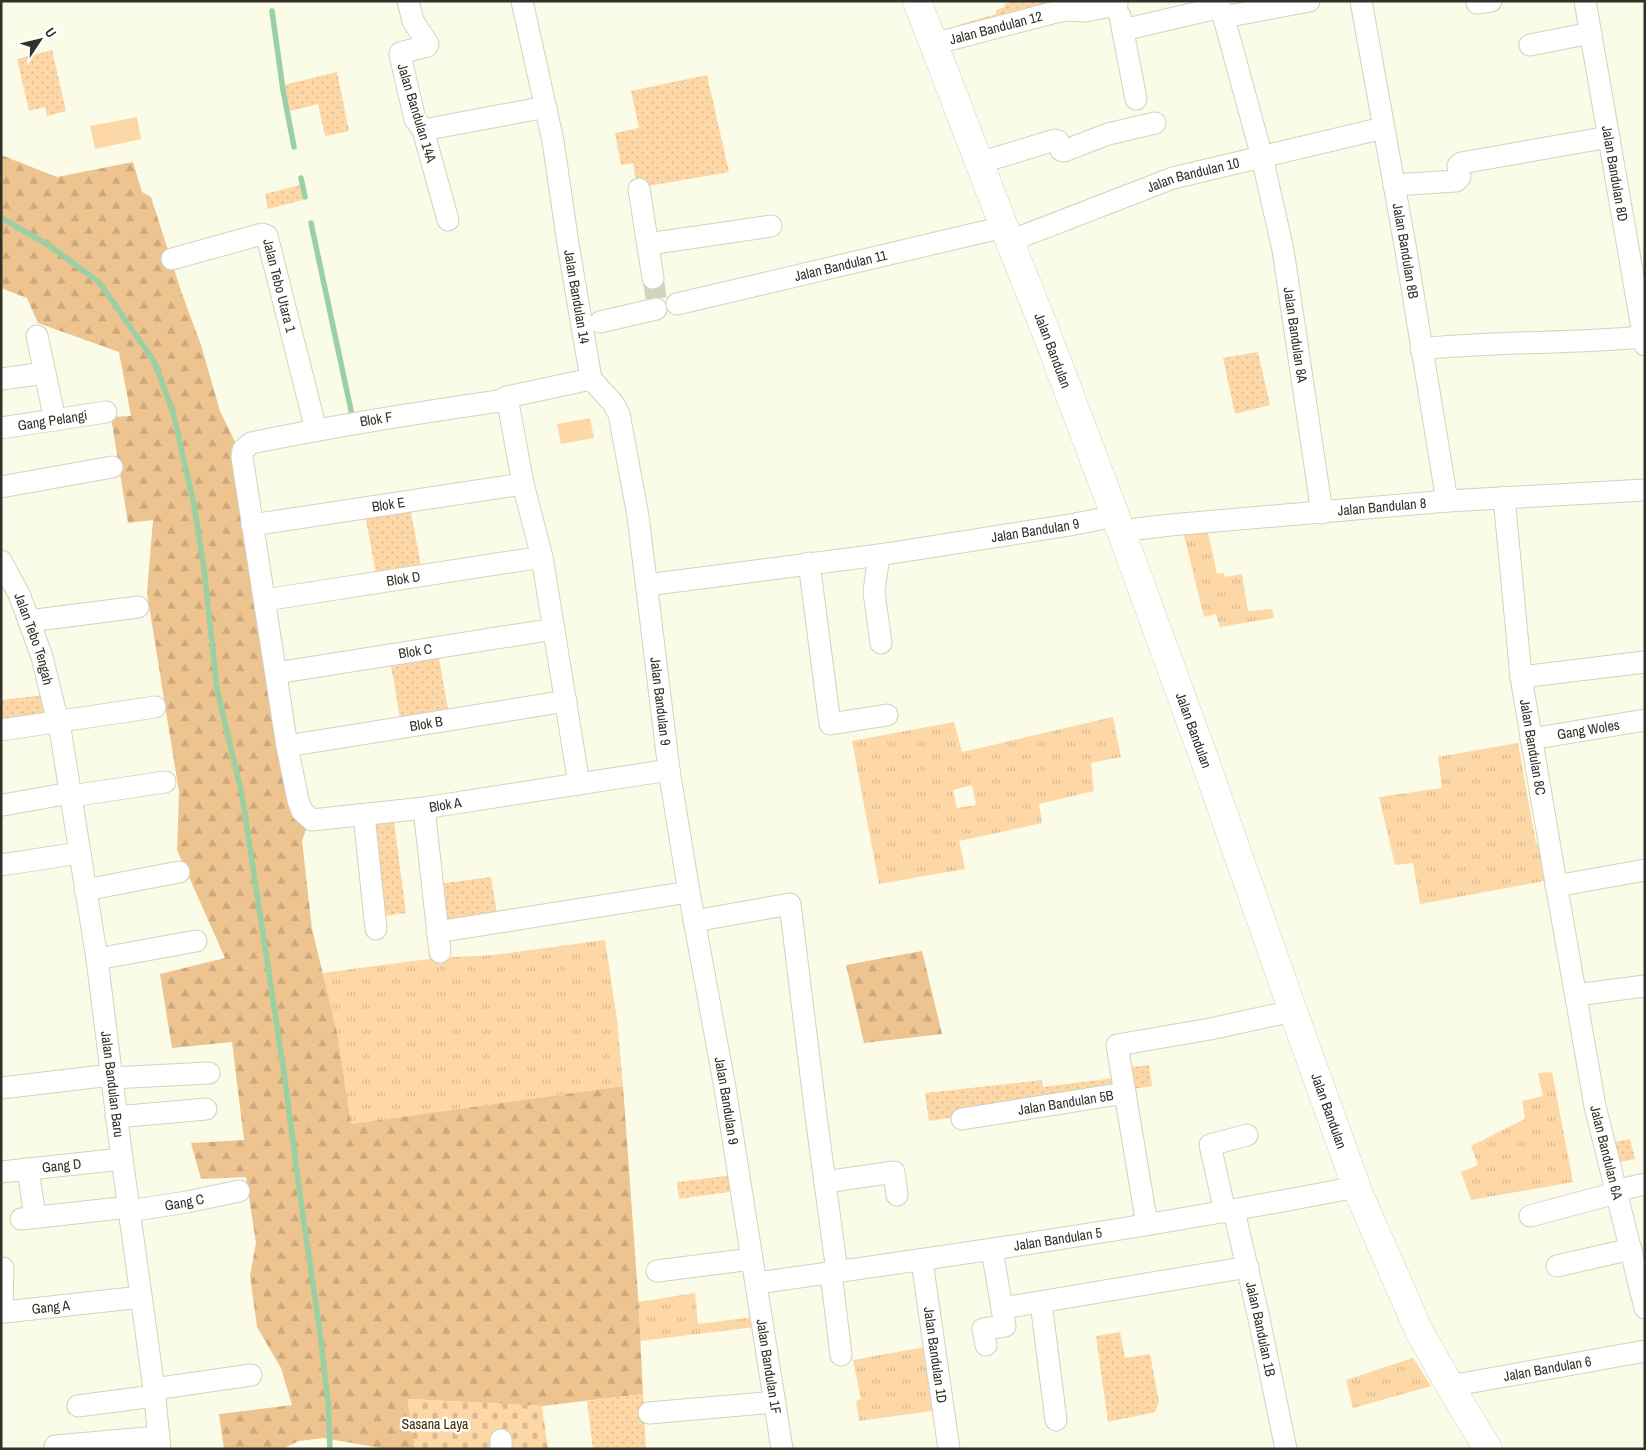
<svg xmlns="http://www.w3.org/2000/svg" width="1646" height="1450" viewBox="0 0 1646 1450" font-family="'Archivo Narrow',sans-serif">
  <defs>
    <pattern id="grass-tufts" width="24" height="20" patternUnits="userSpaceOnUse" patternTransform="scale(1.25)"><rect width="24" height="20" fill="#fed7a7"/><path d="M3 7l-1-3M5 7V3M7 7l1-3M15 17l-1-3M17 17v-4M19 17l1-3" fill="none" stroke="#dab990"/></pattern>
    <pattern id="forest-firs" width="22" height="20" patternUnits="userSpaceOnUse" patternTransform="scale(1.25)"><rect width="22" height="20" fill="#edc38f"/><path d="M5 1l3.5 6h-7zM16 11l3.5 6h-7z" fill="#cca87c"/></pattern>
    <pattern id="cemetery-stones" width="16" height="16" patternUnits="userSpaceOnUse" patternTransform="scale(1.25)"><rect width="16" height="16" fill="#fed7a7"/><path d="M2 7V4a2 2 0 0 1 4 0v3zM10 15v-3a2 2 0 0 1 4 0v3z" fill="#dab990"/></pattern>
    <pattern id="park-dots" width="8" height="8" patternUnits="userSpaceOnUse" patternTransform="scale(1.25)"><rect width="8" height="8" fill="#fed7a7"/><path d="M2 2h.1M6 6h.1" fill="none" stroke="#dab990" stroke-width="1.8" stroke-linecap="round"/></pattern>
  </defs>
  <rect width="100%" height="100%" fill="#fafce7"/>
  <g fill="url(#grass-tufts)" fill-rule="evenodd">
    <path d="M1207,528l10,46 7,-1 1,4 17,-3 6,37 24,-2 2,9 -54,9 -4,-13 -12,3 -21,-86z"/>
    <path d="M1113,717l8,40 -30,6 3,28 -55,13 3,19 -83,18 6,28 -86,15 -27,-143 102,-19 8,30zM972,785l4,20 -19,3 -4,-18z"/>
    <path d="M1518,743l18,101 8,-1 6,37 -130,24 -7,-41 -18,2 -16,-68 63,-9 -4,-31z"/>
    <path d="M605,940l12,80 6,66 -272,38 -13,-87 -16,-64 114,-15 58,-3z"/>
    <path d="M1552,1072l21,110 -102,18 -10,-28 17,-7 -7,-19 54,-27 -3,-18 21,-5 -5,-23z"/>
    <path d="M695,1293l3,31 56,-7 1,10 -115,14 -2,-39z"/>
    <path d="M930,1346l9,64 -80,11 -3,-20 5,-2 -8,-39z"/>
    <path d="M1413,1358l18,28 -78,22 -7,-28z"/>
  </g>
  <g fill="url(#forest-firs)">
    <path d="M1,155l56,22 76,-15 9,30 9,5 30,94 20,54 19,66 15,31 -4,8 13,77 63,299 -5,15 10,88 26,108 13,87 272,-38 15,209 5,99 -101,12 -134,-7 7,50h-28l-64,-11 -24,3 -17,8h-58l-5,-35 73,-9 -11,-37 -24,-41 -7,-51 6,-33 -10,-66 -45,2 -10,-36 53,-3 -12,-98 -60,6 -12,-74 65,-16 -48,-108 2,-58 -32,-199 6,-73 -25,3 -17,-106 20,-1 -12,-64 -81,-29 -11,-25 -26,-10z"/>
    <path d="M922,951l20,83 -78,9 -18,-78z"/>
  </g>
  <path fill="url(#cemetery-stones)" d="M407,1399l135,7 6,43h-133z"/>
  <g fill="url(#park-dots)">
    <path d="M1013,1h44l1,7 -98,26 -2,-9 38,-11v-4l9,-3 -1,-3z"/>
    <path d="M52,50l14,61 -19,5 -2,-9 -16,4 -12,-52z"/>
    <path d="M337,72l12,59 -24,5 -7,-32 -28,7 -6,-26z"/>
    <path d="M707,75l22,97 -92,16 -4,-25 -12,2 -6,-32 24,-5 -8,-37z"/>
    <path d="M300,185l3,15 -35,9 -3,-15z"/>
    <path d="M1258,352l12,53 -35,9 -12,-56z"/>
    <path d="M410,507l12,64 -45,8 -12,-64z"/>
    <path d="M438,652l11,63 -48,9 -11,-64z"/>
    <path d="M44,695l3,16 -3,3 -43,8v-22z"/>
    <path d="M394,822l12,91 -28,4 -9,-92z"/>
    <path d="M491,877l7,43 -55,6 -6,-42z"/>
    <path d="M1149,1065l3,21 -25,4 -3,-22z"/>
    <path d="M1114,1078l2,15 -187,28 -4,-28 117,-13 1,7z"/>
    <path d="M1630,1139l5,20 -20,4 -5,-20z"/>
    <path d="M733,1175l2,16 -56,8 -2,-17z"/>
    <path d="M1120,1332l5,26 25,-4 9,48 -4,10 -47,10 -12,-86z"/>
    <path d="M643,1394l3,55h-53l-6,-48z"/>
  </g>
  <g fill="#fed7a7">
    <path d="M137,117l4,22 -46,10 -5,-23z"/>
    <path d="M590,418l4,20 -33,6 -4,-20z"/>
  </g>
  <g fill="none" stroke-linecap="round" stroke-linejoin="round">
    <g stroke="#9bd0a4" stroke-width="5.5">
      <path d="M272,11l11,79 11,57"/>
      <path d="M301,178l4,19"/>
      <path d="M1,218l49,28 49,36 55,79 19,51 21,93 10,63 13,121 25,106 42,278 18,136 18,123 8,70 2,47"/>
      <path d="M311,223l41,192"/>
    </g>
    <path stroke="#d2d3c1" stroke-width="21" stroke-dasharray="21 11" stroke-linecap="butt" d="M653,278l5,31"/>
    <g stroke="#d1d3bf" stroke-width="23">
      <g id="minor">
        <path d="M408,1l5,20 15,23 -1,2 -27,7v2l15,64 8,11 25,90"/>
        <path id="s1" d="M522,1l31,140 15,103 23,135 22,24 6,11 19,102 31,254 20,122 36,196 57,361"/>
        <path id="s2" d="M1361,1l44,244 42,256"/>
        <path id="s3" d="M1585,1l60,344"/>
        <path d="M1477,3l14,-2"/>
        <path d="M1120,16l16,83"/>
        <path d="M1224,17l85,-16"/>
        <path id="s4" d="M1123,30l94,-22 5,3 40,146 21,93 39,263"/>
        <path id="s5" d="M933,44l119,-31 16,-3 17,1 32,-6"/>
        <path d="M1530,45l61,-12"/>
        <path d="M423,130l123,-23"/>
        <path d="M979,163l76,-23 3,1 3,9 3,1 44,-17 47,-11"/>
        <path d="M1394,185l62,-4 4,-4 -2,-11 3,-3 148,-26"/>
        <path d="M639,189l14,89"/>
        <path id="s6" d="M1010,241l163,-63 210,-50"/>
        <path d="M648,244l123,-18"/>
        <path id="s7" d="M172,259l90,-25 5,2 49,194"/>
        <path id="s8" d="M677,304l327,-77"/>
        <path d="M600,322l56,-13"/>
        <path d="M37,336l18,84"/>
        <path d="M1421,349c74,-8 149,-5 222,-12"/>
        <path d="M1,379l44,-6"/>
        <path id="s9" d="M591,379l-84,18 -8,4c-83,12 -166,25 -248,42l-8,7 -1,7 45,289 11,54 4,11 10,9 112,-12 245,-38"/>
        <path d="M507,397l16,87 19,73 37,227"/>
        <path id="s10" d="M1,428l105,-16"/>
        <path d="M1,487l111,-20"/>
        <path id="s11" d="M1504,497l17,180 35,206 39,223 50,202"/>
        <path id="s12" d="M252,525l271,-41"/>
        <path id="s13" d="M1121,531l49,-6 277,-24 198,-11"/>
        <path d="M879,555l-5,37 7,51"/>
        <path id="s14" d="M1,561l18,33 10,27 13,36 19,78 36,224 25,200 32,230 6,60"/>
        <path d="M809,563l21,161 57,-9"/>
        <path id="s15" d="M647,585l232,-30 191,-30 45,-9"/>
        <path id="s16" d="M265,600l277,-43"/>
        <path d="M29,621l109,-14"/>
        <path id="s17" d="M276,673l278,-44"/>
        <path d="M1521,677l124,-15"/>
        <path d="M1,730l154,-23"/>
        <path id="s18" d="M1531,739l114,-19"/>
        <path id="s19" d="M287,746l279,-45"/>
        <path d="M71,796l94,-14"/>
        <path d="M3,805l67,-12"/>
        <path d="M424,808l16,144"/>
        <path d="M364,815l12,114"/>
        <path d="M1,865l78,-12"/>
        <path d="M1556,886l89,-16"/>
        <path d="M85,890l94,-18"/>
        <path d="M694,921l96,-17 26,212 21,156"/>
        <path d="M437,932l252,-40"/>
        <path d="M97,959l99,-18"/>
        <path d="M1576,995l69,-9"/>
        <path d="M111,1078l98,-5"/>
        <path d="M1,1088l110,-13"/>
        <path d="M1125,1093l-8,-48 93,-16 83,-18"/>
        <path d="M116,1117l90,-8"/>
        <path id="s20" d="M962,1119l163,-26 22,132"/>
        <path d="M28,1169l7,48"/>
        <path id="s21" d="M1,1172l121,-13"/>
        <path d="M825,1182l69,-10 3,23"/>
        <path d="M1615,1191l30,-7"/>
        <path id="s22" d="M129,1211l58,-9 52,-11"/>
        <path id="s23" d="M1234,1211l24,103 28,135"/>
        <path d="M1225,1212l-15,-67 37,-10"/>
        <path d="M1530,1216l86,-23"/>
        <path d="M21,1219l108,-12"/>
        <path id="s24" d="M922,1261l27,188"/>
        <path d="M1557,1266l74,-17"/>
        <path id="s25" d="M3,1268l-1,40 3,4 136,-15"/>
        <path d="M657,1271l95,-12"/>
        <path d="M831,1273l10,82"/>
        <path id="s26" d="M757,1283c200,-28 400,-57 599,-96"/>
        <path d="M1041,1303l15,117"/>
        <path d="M1003,1308l245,-41"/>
        <path d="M986,1345l-3,-16 22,-3 -13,-76"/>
        <path id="s27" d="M1450,1386l195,-35"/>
        <path d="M154,1389l97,-14"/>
        <path d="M78,1406l76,-10"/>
        <path d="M649,1413l126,-11"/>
        <path d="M501,1440v9"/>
        <path d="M55,1446l103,-9"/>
      </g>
    </g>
    <g stroke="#d1d3bf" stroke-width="29">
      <g id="major">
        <path id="s28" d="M917,1l87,226 42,105 75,199 84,230 88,250 66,183 60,137 31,55 38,63"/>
      </g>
    </g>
    <use href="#minor" stroke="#fff" stroke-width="21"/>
    <use href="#major" stroke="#fff" stroke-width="28"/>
  </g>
  <g text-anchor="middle" stroke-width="5" stroke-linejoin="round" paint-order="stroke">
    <g font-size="14" fill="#31312a" stroke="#fff">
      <text dy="5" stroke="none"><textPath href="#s5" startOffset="65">Jalan Bandulan 12</textPath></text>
      <text transform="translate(417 113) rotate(73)" y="5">Jalan Bandulan 14A</text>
      <text dy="5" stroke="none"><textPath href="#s3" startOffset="175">Jalan Bandulan 8D</textPath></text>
      <text dy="5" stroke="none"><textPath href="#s6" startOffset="195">Jalan Bandulan 10</textPath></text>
      <text dy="5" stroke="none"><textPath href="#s2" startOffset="254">Jalan Bandulan 8B</textPath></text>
      <text dy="5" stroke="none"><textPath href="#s8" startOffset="168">Jalan Bandulan 11</textPath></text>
      <text dy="5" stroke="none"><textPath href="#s7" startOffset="150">Jalan Tebo Utara 1</textPath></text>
      <text dy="5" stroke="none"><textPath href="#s1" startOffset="301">Jalan Bandulan 14</textPath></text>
      <text dy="5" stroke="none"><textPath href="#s4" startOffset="435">Jalan Bandulan 8A</textPath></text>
      <text dy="5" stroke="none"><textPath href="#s28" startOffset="375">Jalan Bandulan</textPath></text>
      <text transform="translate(376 419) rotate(-9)" y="5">Blok F</text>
      <text dy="5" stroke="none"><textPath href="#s10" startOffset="52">Gang Pelangi</textPath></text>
      <text dy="5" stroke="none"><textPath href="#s12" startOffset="138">Blok E</textPath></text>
      <text dy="5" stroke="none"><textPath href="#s13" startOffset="262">Jalan Bandulan 8</textPath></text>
      <text dy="5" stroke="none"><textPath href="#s15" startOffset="392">Jalan Bandulan 9</textPath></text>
      <text dy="5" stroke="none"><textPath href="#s16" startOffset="140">Blok D</textPath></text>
      <text dy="5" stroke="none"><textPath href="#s14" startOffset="85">Jalan Tebo Tengah</textPath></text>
      <text dy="5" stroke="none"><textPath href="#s17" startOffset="141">Blok C</textPath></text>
      <text dy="5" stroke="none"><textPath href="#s1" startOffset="720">Jalan Bandulan 9</textPath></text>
      <text dy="5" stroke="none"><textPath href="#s19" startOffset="141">Blok B</textPath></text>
      <text dy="5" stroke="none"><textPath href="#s28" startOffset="780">Jalan Bandulan</textPath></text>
      <text dy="5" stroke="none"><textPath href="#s18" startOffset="58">Gang Woles</textPath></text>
      <text dy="5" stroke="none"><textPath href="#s11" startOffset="252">Jalan Bandulan 8C</textPath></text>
      <text dy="5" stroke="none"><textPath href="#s9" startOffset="871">Blok A</textPath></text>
      <text dy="5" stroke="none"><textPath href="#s14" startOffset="538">Jalan Bandulan Baru</textPath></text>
      <text dy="5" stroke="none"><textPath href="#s1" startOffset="1125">Jalan Bandulan 9</textPath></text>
      <text dy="5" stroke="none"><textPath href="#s20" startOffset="105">Jalan Bandulan 5B</textPath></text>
      <text dy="5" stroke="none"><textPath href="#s28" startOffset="1184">Jalan Bandulan</textPath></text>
      <text dy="5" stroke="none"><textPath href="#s11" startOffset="664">Jalan Bandulan 6A</textPath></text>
      <text dy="5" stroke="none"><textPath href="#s21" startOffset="61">Gang D</textPath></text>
      <text dy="5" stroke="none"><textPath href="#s22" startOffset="56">Gang C</textPath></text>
      <text dy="5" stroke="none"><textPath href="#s26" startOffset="304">Jalan Bandulan 5</textPath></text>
      <text dy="5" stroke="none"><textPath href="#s25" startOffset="91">Gang A</textPath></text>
      <text dy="5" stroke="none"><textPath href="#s23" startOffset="121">Jalan Bandulan 1B</textPath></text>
      <text dy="5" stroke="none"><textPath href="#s24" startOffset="95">Jalan Bandulan 1D</textPath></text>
      <text dy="5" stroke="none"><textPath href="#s1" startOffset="1394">Jalan Bandulan 1F</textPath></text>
      <text dy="5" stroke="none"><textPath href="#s27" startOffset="99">Jalan Bandulan 6</textPath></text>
    </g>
    <g font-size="14" fill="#432800" stroke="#fff">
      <text x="435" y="1429">Sasana Laya</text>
    </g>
  </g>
  <rect width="1646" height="1450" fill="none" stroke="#31312a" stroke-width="5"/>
  <g transform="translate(40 40) rotate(55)" stroke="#ffffff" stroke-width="4" paint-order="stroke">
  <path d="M0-4L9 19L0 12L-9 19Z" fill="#31312a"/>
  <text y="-8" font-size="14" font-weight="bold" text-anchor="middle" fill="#31312a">U</text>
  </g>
</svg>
